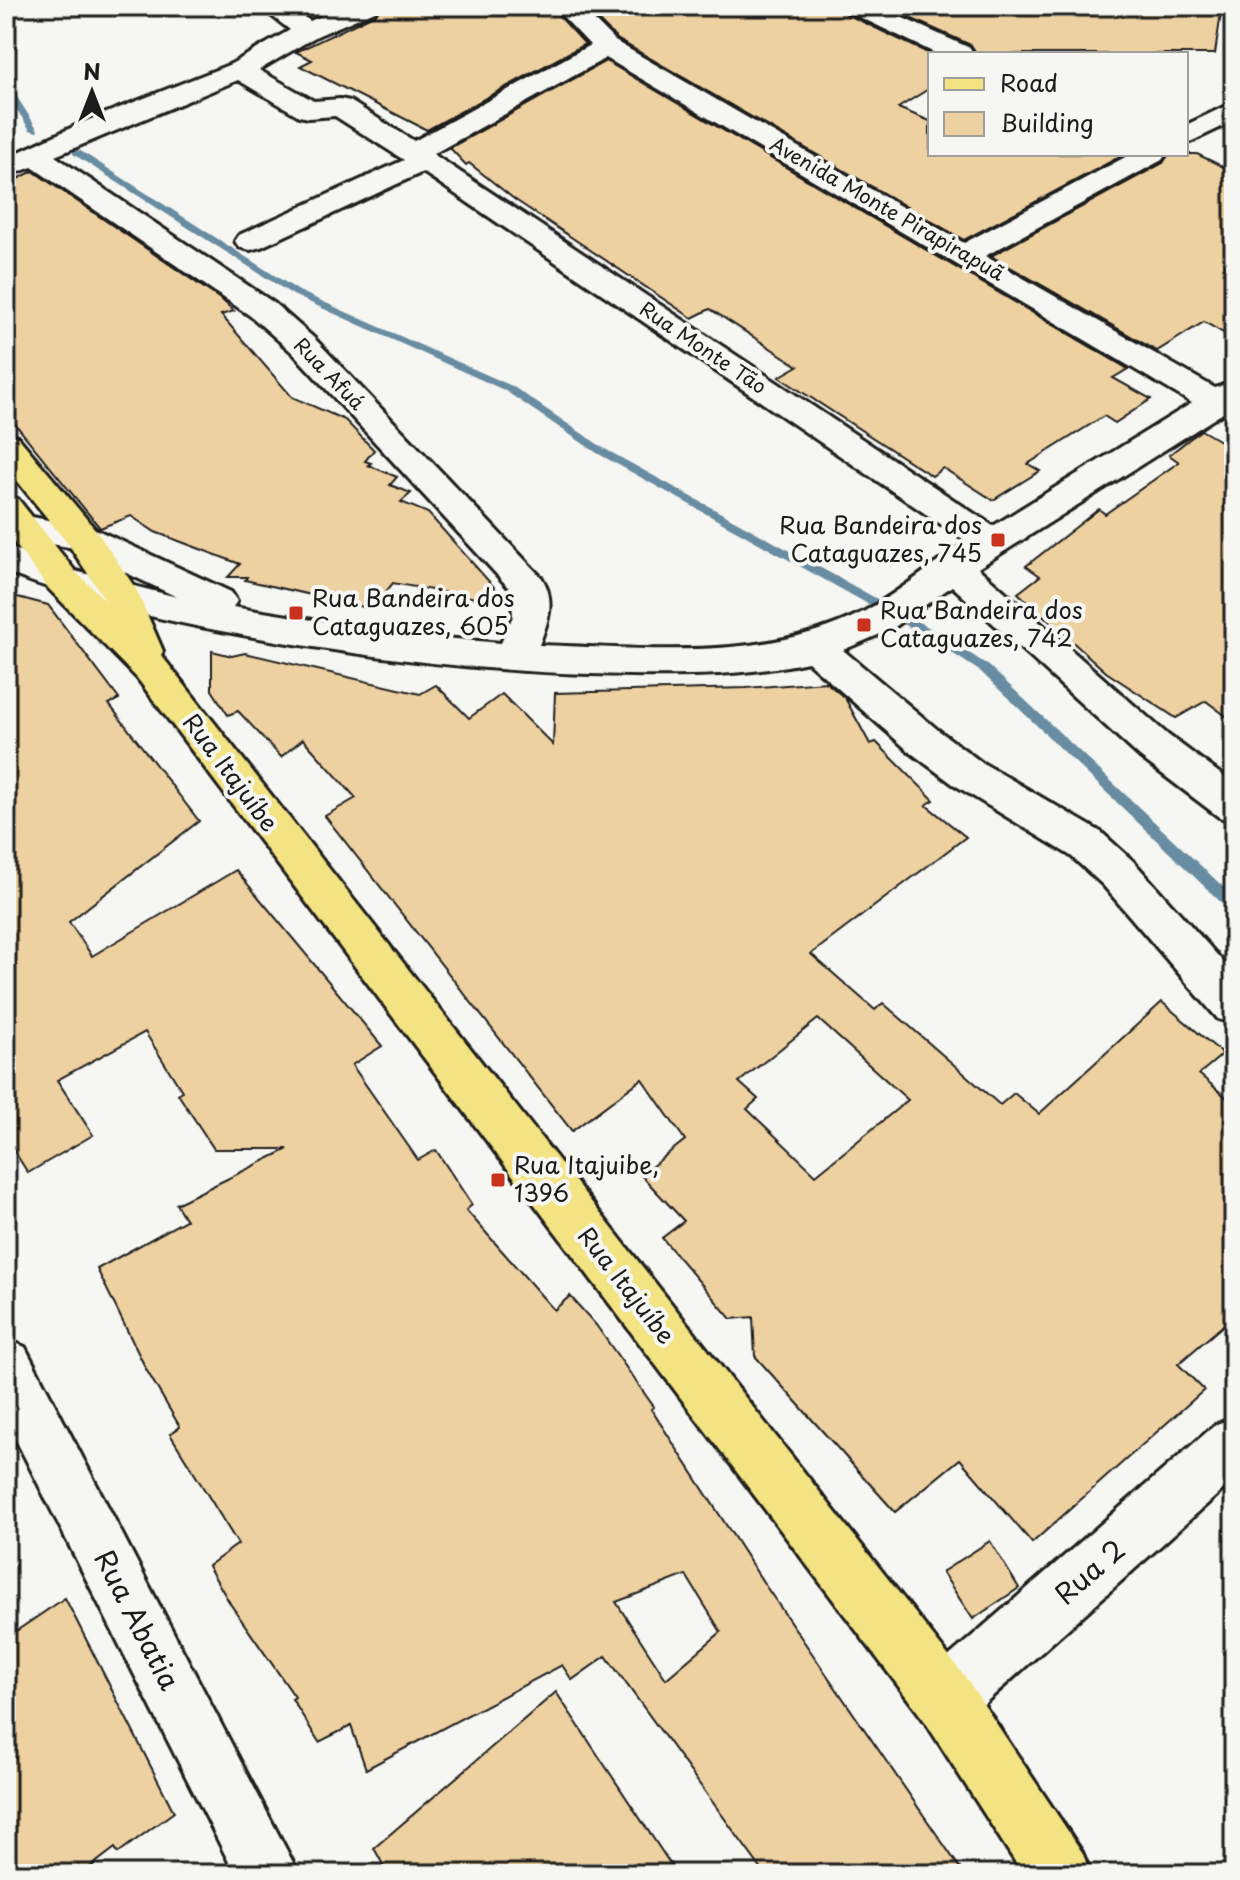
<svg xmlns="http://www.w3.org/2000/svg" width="1240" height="1880" viewBox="0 0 1240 1880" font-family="'Playpen Sans',sans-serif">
  <rect width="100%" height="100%" fill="#f6f6f2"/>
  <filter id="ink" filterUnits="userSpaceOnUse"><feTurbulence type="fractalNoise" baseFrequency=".0125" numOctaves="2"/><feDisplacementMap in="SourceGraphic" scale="16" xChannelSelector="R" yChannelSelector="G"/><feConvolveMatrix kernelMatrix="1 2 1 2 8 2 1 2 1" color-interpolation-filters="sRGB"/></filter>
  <g filter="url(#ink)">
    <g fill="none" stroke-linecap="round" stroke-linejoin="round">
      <g fill="#678ca1" fill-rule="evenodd">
        <path d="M8,6h8l-6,59 -4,3z"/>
        <path d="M6,83l4,3 28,44 -1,2 -7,-2 -24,-37z"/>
        <path d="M73,150h6l220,141 213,95 93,63 332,183 52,34 245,231v15l-5,-2 -248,-238 -52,-34 -332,-185 -93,-63 -211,-95 -220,-141z"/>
      </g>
    </g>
    <g fill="#eed1a1" stroke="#1c1c1c" stroke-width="2" fill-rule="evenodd">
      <path d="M382,6h168l35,38 -158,86 -127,-64 12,-6 -16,-8 80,-38z"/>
      <path d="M584,6h256l6,8 84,40v34l-32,20 32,13v33h195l-161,86 -347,-201z"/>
      <path d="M883,6h227l25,4 2,-4h85l-7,48h-238l-6,-9z"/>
      <path d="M606,61l522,308 -15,9 38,21 -36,24 -11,-7 -76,48 12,7 -47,29 -50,-32 -11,8 -153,-99 19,-11 -88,-57 -18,9 -178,-119 -45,-36 -3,2 -16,-17z"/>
      <path d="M1169,154h28l37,18v167l-30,-17 -47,29 -166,-95 172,-93z"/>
      <path d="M33,171l190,130 11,10 -13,4 71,82 53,23 29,30 -9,11 6,2 -3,2 29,12 -7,8 21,8 -10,9 27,11 81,91 -116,-21 -21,26 -127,-29 2,-3h-19l12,-13 -85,-32 -24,-16 -31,12 -94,-115v-228z"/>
      <path d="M1201,430l33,19v273l-28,-21 -30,17 -70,-46 -88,-79 22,-17 -14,-10 73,-57 6,5 74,-52 -10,-7z"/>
      <path d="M6,594l42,11 71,94 -10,5 90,117 -130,101 23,34 144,-86 146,176 -30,19 66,95 18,-10 36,55 -6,5 88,100 16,-14 26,29 58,82 -3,2 116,179 197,286h-199l-159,-218 -34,24 -10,-15 -196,104 -15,-43 -32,16 -27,-43 3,-2 -64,-92 -23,-39 30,-22 -68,-110 10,-7 -33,-56 -50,-102 89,-49 -10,-16 112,-55h-74l-36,-55 4,-3 -37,-59 -88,48 36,55 -65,38 -22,-35zM686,1575l35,57 -55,47 -50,-77z"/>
      <path d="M212,651l20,5 13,-3 175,41 16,-9 33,33 33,-24 51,51 2,-52 191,-5 80,-6 19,16 25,46 6,-2 58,58 -8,5 40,32 -155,117 64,56 8,-7 117,102 14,-12 25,21 123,-112 61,52 -24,20 35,30v212l-56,48 26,26 -172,153 -72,-84 -65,53 -140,-156 -2,-39 -22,2 -69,-81 22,-17 -43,-46 44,-35 -43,-61 -70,52 -247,-315 31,-18 -53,-59 -22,18 -43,-46 -10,4 -16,-25zM818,1019l90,81 -92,75 -69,-66 11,-10 -19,-17z"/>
      <path d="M990,1541l29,47 -46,31 -31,-47z"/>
      <path d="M65,1598l109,214 -56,41 -3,-5 -34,26h-75v-236z"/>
      <path d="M556,1692l121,182h-289l-14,-26z"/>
    </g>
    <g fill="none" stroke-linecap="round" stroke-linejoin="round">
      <g stroke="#1c1c1c" stroke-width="6">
        <g id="minor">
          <path d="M259,6h30l21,15 35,-15h34l-4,5 -58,25 -58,34 55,31 26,-2 10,2 64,40 176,-96 -37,-39h27l35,35 349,202 167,-89h35l-4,6 -177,96 230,132 19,-7v25l-256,162 190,167 66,49v38l-15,-5 -79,-60 -188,-171 -60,43 -49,21 95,80 43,32 120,70 32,29 101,113v50l-16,-5 -115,-134 -32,-29 -118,-72 -43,-32 -102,-90c-73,16 -144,14 -218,12 -104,-3 -205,-15 -308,-32 -94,-16 -187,-35 -276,-70v-26l69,25 102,26 -103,-49 -68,-12v-24l89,17 136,63 6,9 -4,6 167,27 101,9 12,-27 -2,-26 -218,-237 -41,-36 -220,-150 -21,8 -5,-2v-15l80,-37 145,-57 59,-34zM606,58l586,345 -199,123 -560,-372zM238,80l61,36 10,2 26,-2 69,44 -165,75 -4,6 4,6 11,3 11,-3 162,-75 544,370c-35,22 -67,50 -102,69 -100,52 -218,37 -326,34 9,-23 17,-44 3,-67l-227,-239 -41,-36 -219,-147z"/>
          <path d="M843,6h33l94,42 4,6h-37l-90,-43z"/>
          <path d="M1234,102v19l-48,23v-19z"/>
          <path d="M6,1339l19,8 274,527h-64l-229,-454z"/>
          <path d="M1234,1417v63l-268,240 -21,9 -21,-9 -9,-21 9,-21 291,-253z"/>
        </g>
      </g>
      <g stroke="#1c1c1c" stroke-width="6">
        <path id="major" d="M6,434l12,3 77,92 41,60 27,62 -2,4 805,1023 116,174 9,22h-68l-99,-154 -787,-1042 -88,-89 -43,-57v-37l12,4 57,72 31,30 -37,-56 -63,-78z"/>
      </g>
      <use href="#minor" fill="#f6f6f2" fill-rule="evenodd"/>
      <use href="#major" fill="#f4e382" fill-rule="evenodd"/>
    </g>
  </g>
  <g fill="#c8321e" stroke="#f6f6f2" stroke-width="3">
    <rect x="990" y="532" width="16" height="16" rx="4"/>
    <rect x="288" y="605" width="16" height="16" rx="4"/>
    <rect x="856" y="617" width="16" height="16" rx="4"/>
    <rect x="490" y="1172" width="16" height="16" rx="4"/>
  </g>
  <g text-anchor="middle" stroke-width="8" stroke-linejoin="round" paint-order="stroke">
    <g font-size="20" fill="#1c1c1c" stroke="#f6f6f2">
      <text transform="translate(887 209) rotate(30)" y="7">Avenida Monte Pirapirapuã</text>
      <text transform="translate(703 348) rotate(34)" y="7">Rua Monte Tão</text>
      <text transform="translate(329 374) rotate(46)" y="7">Rua Afuá</text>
    </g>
    <g font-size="24" fill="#1c1c1c" stroke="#f6f6f2" text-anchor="start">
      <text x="982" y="534" text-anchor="end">Rua Bandeira dos<tspan x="982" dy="28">Cataguazes, 745</tspan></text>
      <text x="312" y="607">Rua Bandeira dos<tspan x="312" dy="28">Cataguazes, 605</tspan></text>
      <text x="880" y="619">Rua Bandeira dos<tspan x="880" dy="28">Cataguazes, 742</tspan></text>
      <text x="514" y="1174">Rua Itajuibe,<tspan x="514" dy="28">1396</tspan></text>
    </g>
    <g font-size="24" fill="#1c1c1c" stroke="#f6f6f2">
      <text transform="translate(230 773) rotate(53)" y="8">Rua Itajuíbe</text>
      <text transform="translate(626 1286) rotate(52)" y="8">Rua Itajuíbe</text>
    </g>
    <g font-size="28" fill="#1c1c1c" stroke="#f6f6f2">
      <text transform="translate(1090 1572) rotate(-41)" y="10">Rua 2</text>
      <text transform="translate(137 1620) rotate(63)" y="10">Rua Abatia</text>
    </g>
  </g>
  <rect width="1240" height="1880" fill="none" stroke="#f6f6f2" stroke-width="32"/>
  <rect x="16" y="16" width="1208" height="1848" fill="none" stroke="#1c1c1c" stroke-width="3" filter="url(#ink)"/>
  <rect x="928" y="52" width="260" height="104" fill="#f6f6f2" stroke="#9f9f9c" stroke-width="2"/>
  <rect x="944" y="78" width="40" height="12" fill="#f4e382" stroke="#9f9f9c" stroke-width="2"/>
  <text x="1000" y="92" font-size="24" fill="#1c1c1c">Road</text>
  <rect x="944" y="112" width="40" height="24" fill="#eed1a1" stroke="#9f9f9c" stroke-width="2"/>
  <text x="1000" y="132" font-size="24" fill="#1c1c1c">Building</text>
  <g transform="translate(92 92)" stroke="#f6f6f2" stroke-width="6" paint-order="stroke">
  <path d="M0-6L14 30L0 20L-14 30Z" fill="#1c1c1c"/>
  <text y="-12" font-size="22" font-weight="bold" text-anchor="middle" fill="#1c1c1c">N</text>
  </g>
</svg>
